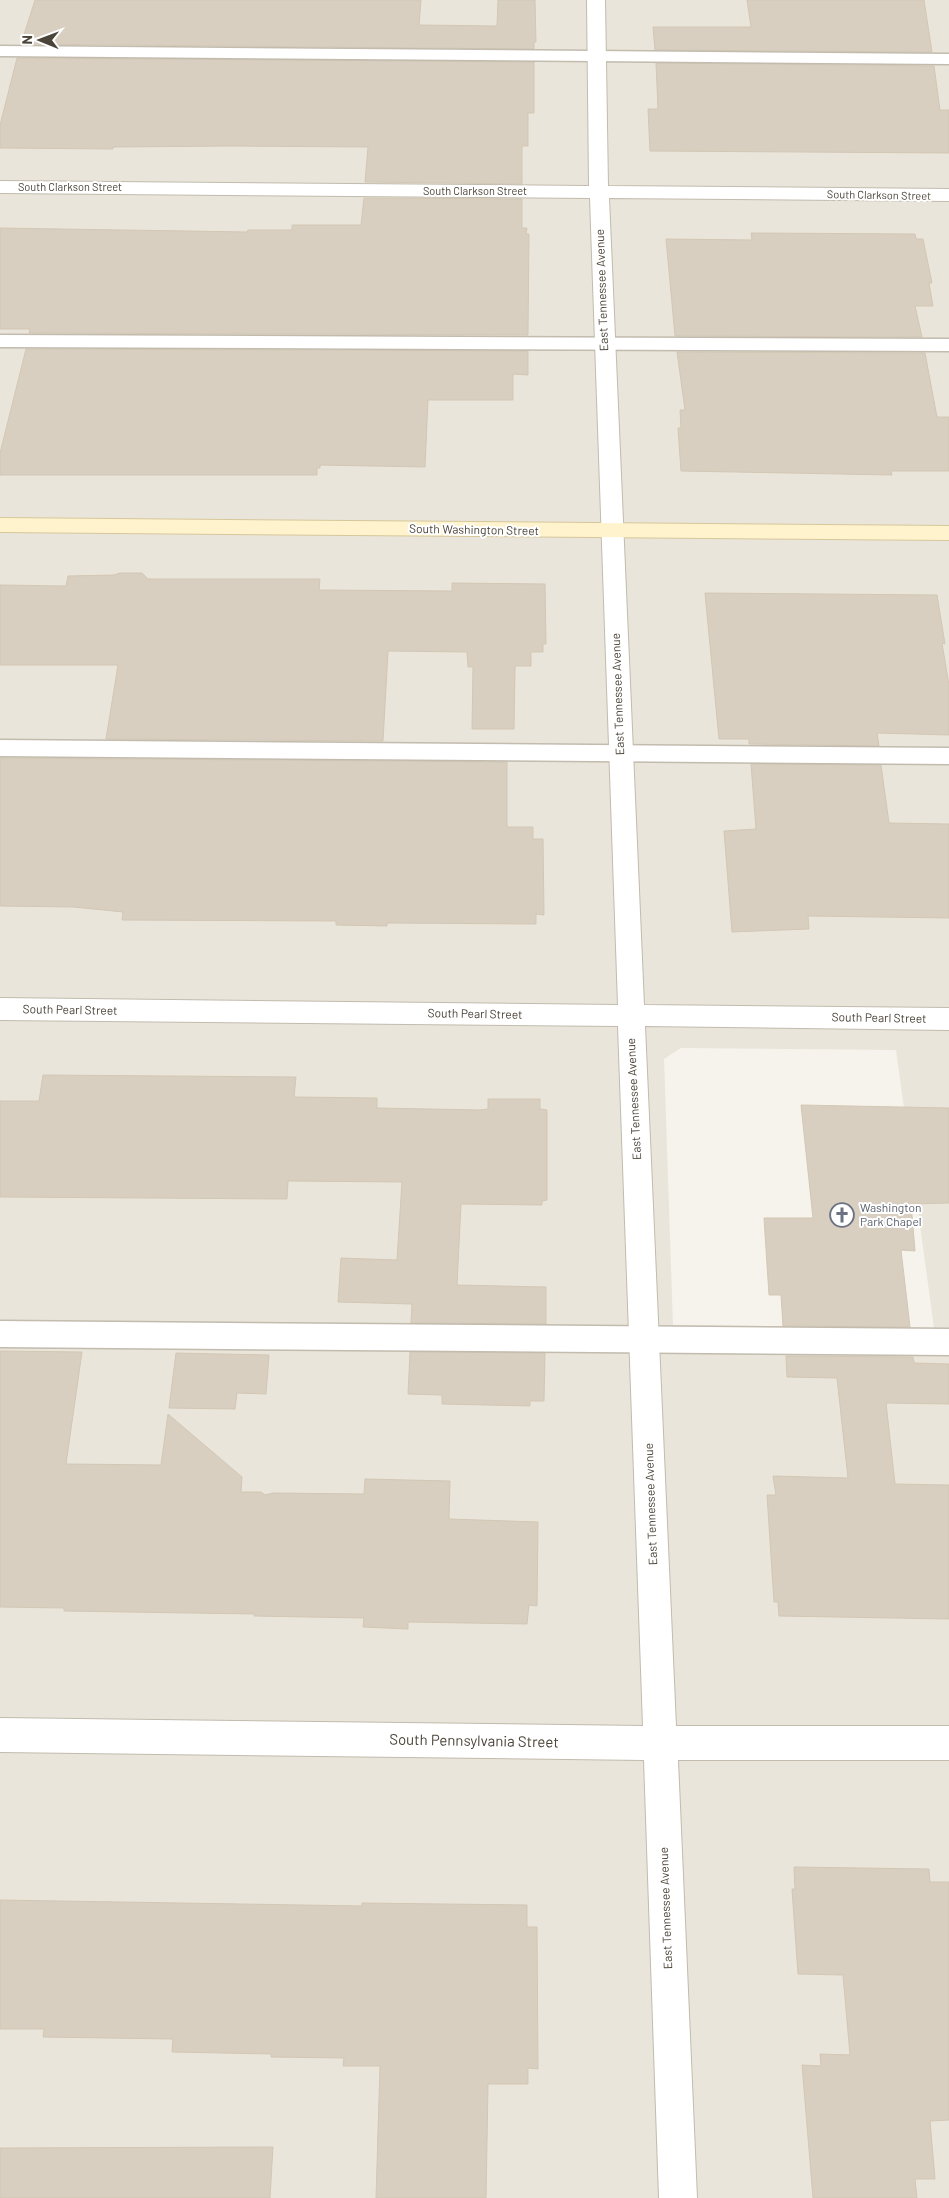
<svg xmlns="http://www.w3.org/2000/svg" width="949" height="2198" viewBox="0 0 949 2198" font-family="Barlow,sans-serif">
  <rect width="100%" height="100%" fill="#f6f3ec"/>
  <path fill="#eae5da" fill-rule="evenodd" d="M0,0h949v2198h-949zM681,1048l215,2 38,278 -261,-3 -9,-266z"/>
  <g fill="#d8cfc1" stroke="#d3c7b4">
    <path d="M35,0h386l-2,25 78,1 1,-26h37l1,42h-2v7l-513,-5z"/>
    <path d="M747,0h177l8,52 -277,-2 -2,-23h98z"/>
    <path d="M17,58l517,4v51h-6v33h-6v38l-157,-2 3,-35 -138,-1 -117,1v2l-113,-1v-23z"/>
    <path d="M656,63l278,3 6,44h9v43l-299,-2 -2,-42h10z"/>
    <path d="M364,198l158,1v29h5l-1,6h3l-1,101 -499,-2 1,-4h-30v-101l247,4 1,-2h44v-5h69z"/>
    <path d="M751,233l164,1 1,5h7l9,44h-3l4,23h-18l7,31 -247,-1 -9,-97 86,1z"/>
    <path d="M26,349l502,2v24l-15,-1v26h-85l-3,67 -105,-2v3h-3v7h-317v-22z"/>
    <path d="M677,352l248,1 12,64h12v54h-58l1,4 -211,-4 -3,-43h3l-1,-18h5z"/>
    <path d="M120,573h22l6,6h172l-1,11 133,1v-8l93,1 1,60h-3v8h-12v14h-16l-1,63h-42l1,-62h-5l-1,-15 -79,-1 -5,90 -277,-2 12,-74h-118v-80l66,1 2,-10 46,-1z"/>
    <path d="M705,593l232,2 8,49 -3,-1 7,42v50l-72,-2 2,13 -130,-2v-5h-30z"/>
    <path d="M0,758l507,4v65h26v12h10l1,76 -8,-1v10l-149,-1v3l-51,-1v-4l-214,-1 1,-8 -49,-5 -74,-1z"/>
    <path d="M751,764l130,1 8,58 60,1v94l-141,-2 1,13 -77,3 -8,-101 32,-2z"/>
    <path d="M43,1075l253,2 -2,20 83,1v10l103,2 8,-1v-10h52v10l7,1v90l-5,1v4l-81,-1 -4,81 89,2v37l-135,-1 1,-19 -74,-2 3,-44 56,2 5,-78 -114,-1 -1,18 -287,-2v-96h39z"/>
    <path d="M801,1105l148,3v95l-38,1 4,47 -14,-1 9,77 -127,-1 -2,-31h-12l-5,-77h49z"/>
    <path d="M0,1351l82,1 -16,112 95,1 7,-51 74,63 -1,15h20l4,3 8,-2 91,1 1,-15 85,2 -1,38 89,3 -1,84 -8,-1 -2,19 -119,-2v7l-45,-2 1,-9 -110,-2 1,-2 -191,-3v-3l-64,-1z"/>
    <path d="M410,1352l135,1 -1,48h-14v5l-88,-2v-9l-34,-1z"/>
    <path d="M176,1353l93,2 -3,39 -29,-1 -2,16 -66,-1z"/>
    <path d="M786,1356l127,1 1,6 35,1v40l-63,-1 9,81 54,1v134l-170,-3 -1,-14h-4l-7,-107h9l-3,-19 75,2 -11,-100 -50,-1z"/>
    <path d="M794,1867l135,2 1,13h19v238l-19,1 5,58h-20l2,19h-104l-11,-133 19,1 -1,-12 30,1 -7,-80 -45,-1 -6,-85h3z"/>
    <path d="M0,1900l362,6v-3l165,2v22h10l1,142 -10,-1v16h-40l-2,114h-110l4,-132h-37l1,-8 -73,-1v-3l-99,-2 1,-13 -130,-2 1,-8h-44z"/>
    <path d="M273,2147l-3,51h-270v-50z"/>
  </g>
  <g fill="none" stroke-linecap="round" stroke-linejoin="round">
    <g stroke="#c2bbae" stroke-width="3">
      <g id="lane">
        <path d="M0,46l949,8v10l-949,-8z"/>
        <path d="M0,335l949,4v12l-949,-4z"/>
        <path d="M0,740l949,8v16l-949,-8z"/>
        <path d="M0,1321l949,8v26l-949,-8z"/>
      </g>
    </g>
    <g stroke="#c2bbae" stroke-width="2">
      <path id="street" d="M587,0h18l3,186 341,3v12l-340,-3 35,807 305,3v22l-304,-4 31,700h273v34h-271l19,438h-38l-15,-438 -644,-8v-34l643,8 -25,-700 -618,-6v-22l618,7 -28,-807 -590,-5v-12l589,5z"/>
    </g>
    <g stroke="#d6c79b" stroke-width="2">
      <path id="secondary" d="M0,518l949,8v14l-949,-8z"/>
    </g>
    <use href="#lane" fill="#fff" fill-rule="evenodd"/>
    <use href="#street" fill="#fff" fill-rule="evenodd"/>
    <use href="#secondary" fill="#fff3cd" fill-rule="evenodd"/>
  </g>
  <defs>
    <g id="church-ring" transform="scale(1.25)"><circle r="9.5" fill="#fff" stroke="#6b7280" stroke-width="1.5"/><path d="M-1.2-6h2.4v3.5h3.3v2.4h-3.3V6h-2.4V-.1h-3.3v-2.4h3.3Z" fill="#6b7280"/></g>
  </defs>
  <g fill-rule="evenodd">
    <use href="#church-ring" x="842" y="1215"/>
  </g>
  <g text-anchor="middle" stroke-width="4" stroke-linejoin="round" paint-order="stroke">
    <g font-size="11" fill="#4b4439" stroke="#fff">
      <text x="70" y="191">South Clarkson Street</text>
      <text x="475" y="195">South Clarkson Street</text>
      <text transform="translate(879 195) rotate(1)" y="4">South Clarkson Street</text>
    </g>
    <g font-size="12" fill="#4b4439" stroke="#fff">
      <text transform="translate(602 290) rotate(-92)" y="4">East Tennessee Avenue</text>
      <text transform="translate(474 530) rotate(1)" y="4">South Washington Street</text>
      <text transform="translate(618 694) rotate(-92)" y="4">East Tennessee Avenue</text>
      <text transform="translate(70 1010) rotate(1)" y="4">South Pearl Street</text>
      <text transform="translate(475 1014) rotate(1)" y="4">South Pearl Street</text>
      <text transform="translate(879 1018) rotate(1)" y="4">South Pearl Street</text>
      <text transform="translate(634 1099) rotate(-93)" y="4">East Tennessee Avenue</text>
      <text transform="translate(651 1504) rotate(-92)" y="4">East Tennessee Avenue</text>
      <text transform="translate(666 1908) rotate(-92)" y="4">East Tennessee Avenue</text>
    </g>
    <g font-size="12" fill="#5b616d" stroke="#fff" text-anchor="start">
      <text x="860" y="1212">Washington<tspan x="860" dy="14">Park Chapel</tspan></text>
    </g>
    <g font-size="15" fill="#4b4439" stroke="#fff">
      <text transform="translate(474 1741) rotate(1)" y="5">South Pennsylvania Street</text>
    </g>
  </g>
  <g transform="translate(40 40) rotate(271)" stroke="#ffffff" stroke-width="4" paint-order="stroke">
  <path d="M0-4L9 19L0 12L-9 19Z" fill="#4b4439"/>
  <text y="-8" font-size="14" font-weight="bold" text-anchor="middle" fill="#4b4439">N</text>
  </g>
</svg>
